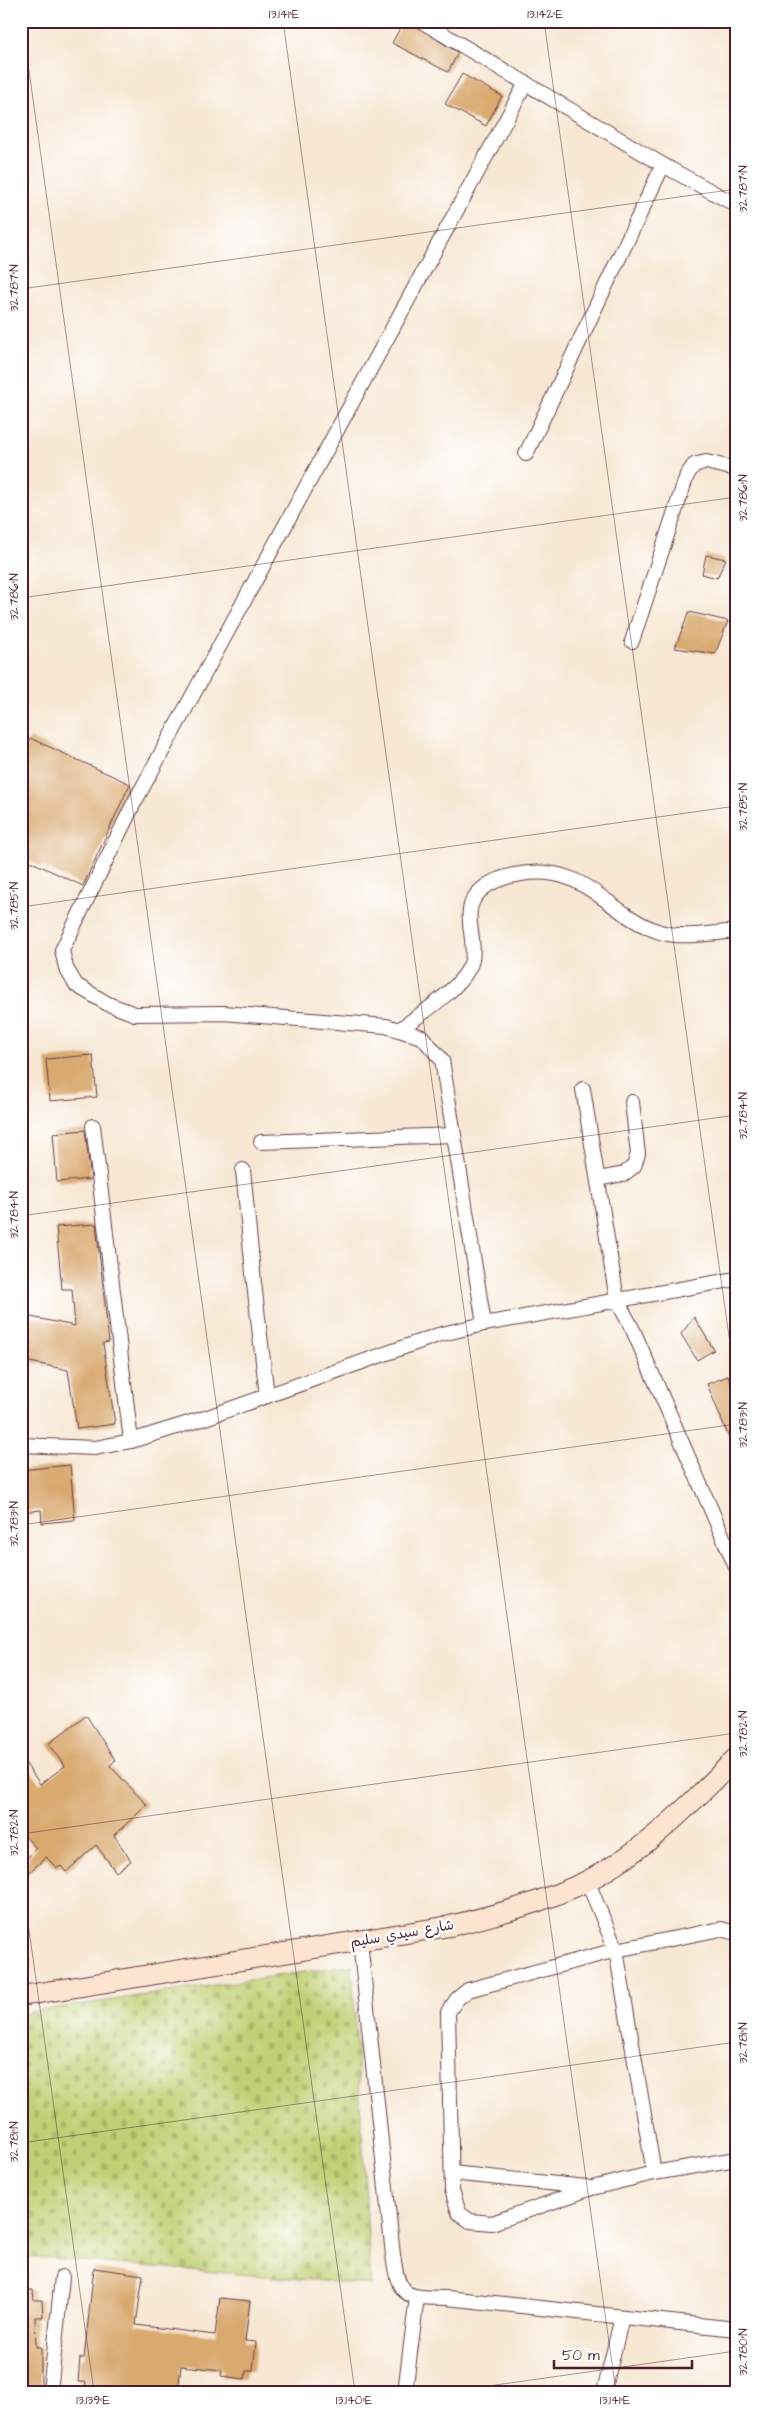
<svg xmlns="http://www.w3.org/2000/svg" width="757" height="2413" viewBox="0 0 757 2413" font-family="'Architects Daughter','Playpen Sans Arabic',sans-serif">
  <defs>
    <pattern id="cemetery-stones" width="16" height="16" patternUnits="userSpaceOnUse" patternTransform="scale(1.25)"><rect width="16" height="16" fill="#c0d174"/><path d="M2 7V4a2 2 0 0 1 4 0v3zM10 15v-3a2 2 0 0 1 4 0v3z" fill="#a6b365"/></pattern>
  </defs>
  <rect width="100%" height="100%" fill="#fff"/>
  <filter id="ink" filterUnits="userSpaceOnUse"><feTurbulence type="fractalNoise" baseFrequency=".02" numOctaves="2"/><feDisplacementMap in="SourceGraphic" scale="10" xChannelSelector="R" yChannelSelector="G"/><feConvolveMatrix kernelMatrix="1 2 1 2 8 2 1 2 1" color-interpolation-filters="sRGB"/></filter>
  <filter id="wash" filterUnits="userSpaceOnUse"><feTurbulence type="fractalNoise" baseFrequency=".0096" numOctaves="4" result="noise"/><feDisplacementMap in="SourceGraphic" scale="20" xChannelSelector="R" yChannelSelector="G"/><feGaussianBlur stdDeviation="1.12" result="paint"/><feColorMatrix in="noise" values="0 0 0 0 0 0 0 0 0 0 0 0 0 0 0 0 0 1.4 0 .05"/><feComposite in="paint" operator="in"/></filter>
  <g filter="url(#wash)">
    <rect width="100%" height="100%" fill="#f7e7d3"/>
    <path fill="url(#cemetery-stones)" stroke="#857850" d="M352,1965l19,320 -350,-29v-241l8,-3z"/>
    <g id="blocks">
      <g fill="#d9a970">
        <path d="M404,21l9,3 45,29 -10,19 -56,-29z"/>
        <path d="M462,74l40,22 -16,30 -41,-22z"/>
        <path d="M706,555l20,4 -9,19 -15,-4z"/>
        <path d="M689,612l39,9 -13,33 -40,-6z"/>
        <path d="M30,738l100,46 -47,102 -62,-29v-100z"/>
        <path d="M93,1055l4,42 -47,4 -4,-42z"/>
        <path d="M85,1130l6,49 -34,3 -4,-49z"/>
        <path d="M96,1224l13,118 -6,1 12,81 -38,5 -9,-59 -47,-10v-45l54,11 -3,-37h-10l-6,-62z"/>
        <path d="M694,1317l20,33 -17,10 -16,-26z"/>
        <path d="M728,1376l8,20 -1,56 -28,-68z"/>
        <path d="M70,1465l5,55 -33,3 -1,-13 -17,2 -3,-42z"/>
        <path d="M86,1715l29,45 -5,6 37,39 -33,30 17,26 -15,11 -20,-27 -30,27 -5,-6 -4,2 -11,-11 -23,21 -2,-12 15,-18 -15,-16v-75l19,27 25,-18 -17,-22z"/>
        <path d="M94,2268l49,7 -7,50 79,10 5,-37 30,3 -5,40 11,1 -3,29h-7l-1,8 -24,-3 1,-6 -41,-4 -3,26h-40l-20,-4 -1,4h-32l1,-10h-8l2,-24h4z"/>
        <path d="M21,2290h12l1,10h8l1,17h-8l1,30h5v43h-20z"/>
      </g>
    </g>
  </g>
  <g filter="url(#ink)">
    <use href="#blocks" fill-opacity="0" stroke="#643d44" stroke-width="1"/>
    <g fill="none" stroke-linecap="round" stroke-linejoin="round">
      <g stroke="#643d44" stroke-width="16">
        <g id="minor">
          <path d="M421,21l242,144 73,40"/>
          <path d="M526,454l137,-289"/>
          <path d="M632,641l55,-166 7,-10 12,-3 30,7"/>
          <path d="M399,1030c20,-15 67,-44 73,-70 5,-23 -13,-50 8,-69 11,-11 26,-15 41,-17 65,-11 85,40 139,58 23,7 52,1 76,-1"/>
          <path d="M583,1089l34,211 16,30 103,237"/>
          <path d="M93,1126l38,315"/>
          <path d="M261,1142l193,-7"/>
          <path d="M243,1170l11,113 13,113"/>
          <path d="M598,1179l26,-5 10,-8 4,-12 -6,-52"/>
          <path d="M484,1324l-42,-264 -20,-23 -36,-11 -163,-13 -88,1 -27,-10 -32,-19 -10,-17 -4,-18 71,-145 393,-722"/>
          <path d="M21,1445l74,3 36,-7 74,-23 233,-83 46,-11 252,-45"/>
          <path d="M587,1880l29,70 38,223"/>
          <path d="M736,1933l-15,-4 -105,21 -148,40 -11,9 -9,13 4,178 7,23 11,8 22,2 100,-35 62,-15 82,-14"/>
          <path d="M360,1941l33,314c6,44 12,42 54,43l289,31"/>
          <path d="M452,2173l134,14"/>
          <path d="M50,2392l12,-115"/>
          <path d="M405,2392l12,-95"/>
          <path d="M604,2392l18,-75"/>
        </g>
      </g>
      <g stroke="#643d44" stroke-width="22">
        <path id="secondary" d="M21,1996l429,-70c46,-11 94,-24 137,-45 57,-29 105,-78 149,-123"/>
      </g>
      <use href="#minor" stroke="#fff" stroke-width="14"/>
      <use href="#secondary" stroke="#fde4d1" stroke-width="20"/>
    </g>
  </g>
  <path fill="none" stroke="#4a1f2b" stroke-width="1" stroke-opacity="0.45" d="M22,21l333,2371M283,21l333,2371M544,21l192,1365M21,289l715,-100M21,598l715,-101M21,907l715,-101M21,1216l715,-101M21,1525l715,-101M21,1834l715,-101M21,1873l73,519M21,2143l715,-101M446,2392l290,-41"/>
  <g text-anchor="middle" stroke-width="5" stroke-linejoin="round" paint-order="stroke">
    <g font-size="14" fill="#4a1f2b" stroke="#fff">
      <text transform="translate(402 1933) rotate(-10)" y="5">شارع سيدي سليم</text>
    </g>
  </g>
  <rect width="757" height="2413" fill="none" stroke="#fff" stroke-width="55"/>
  <path d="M554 2360v8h138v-8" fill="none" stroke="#4a1f2b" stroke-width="2.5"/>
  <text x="562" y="2360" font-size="15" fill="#4a1f2b" stroke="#ffffff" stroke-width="4" paint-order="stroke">50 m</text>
  <rect x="28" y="28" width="702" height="2358" fill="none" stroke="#4a1f2b" stroke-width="2"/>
  <g font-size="12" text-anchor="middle" fill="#4a1f2b">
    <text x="284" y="18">13.141°E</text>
    <text x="545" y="18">13.142°E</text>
    <text transform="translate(743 189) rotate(-90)" y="4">32.787°N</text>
    <text transform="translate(14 288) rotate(-90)" y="4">32.787°N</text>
    <text transform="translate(743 498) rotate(-90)" y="4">32.786°N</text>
    <text transform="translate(14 597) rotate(-90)" y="4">32.786°N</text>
    <text transform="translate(743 807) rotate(-90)" y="4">32.785°N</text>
    <text transform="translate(14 906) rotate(-90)" y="4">32.785°N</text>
    <text transform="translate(743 1116) rotate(-90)" y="4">32.784°N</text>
    <text transform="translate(14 1215) rotate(-90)" y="4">32.784°N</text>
    <text transform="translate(743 1425) rotate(-90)" y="4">32.783°N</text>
    <text transform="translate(14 1524) rotate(-90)" y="4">32.783°N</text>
    <text transform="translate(743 1734) rotate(-90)" y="4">32.782°N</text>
    <text transform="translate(14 1833) rotate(-90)" y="4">32.782°N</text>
    <text transform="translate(743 2043) rotate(-90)" y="4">32.781°N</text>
    <text transform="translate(14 2142) rotate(-90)" y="4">32.781°N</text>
    <text transform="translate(743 2352) rotate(-90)" y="4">32.780°N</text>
    <text x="93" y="2404">13.139°E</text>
    <text x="354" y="2404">13.140°E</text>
    <text x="615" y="2404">13.141°E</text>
  </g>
</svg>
